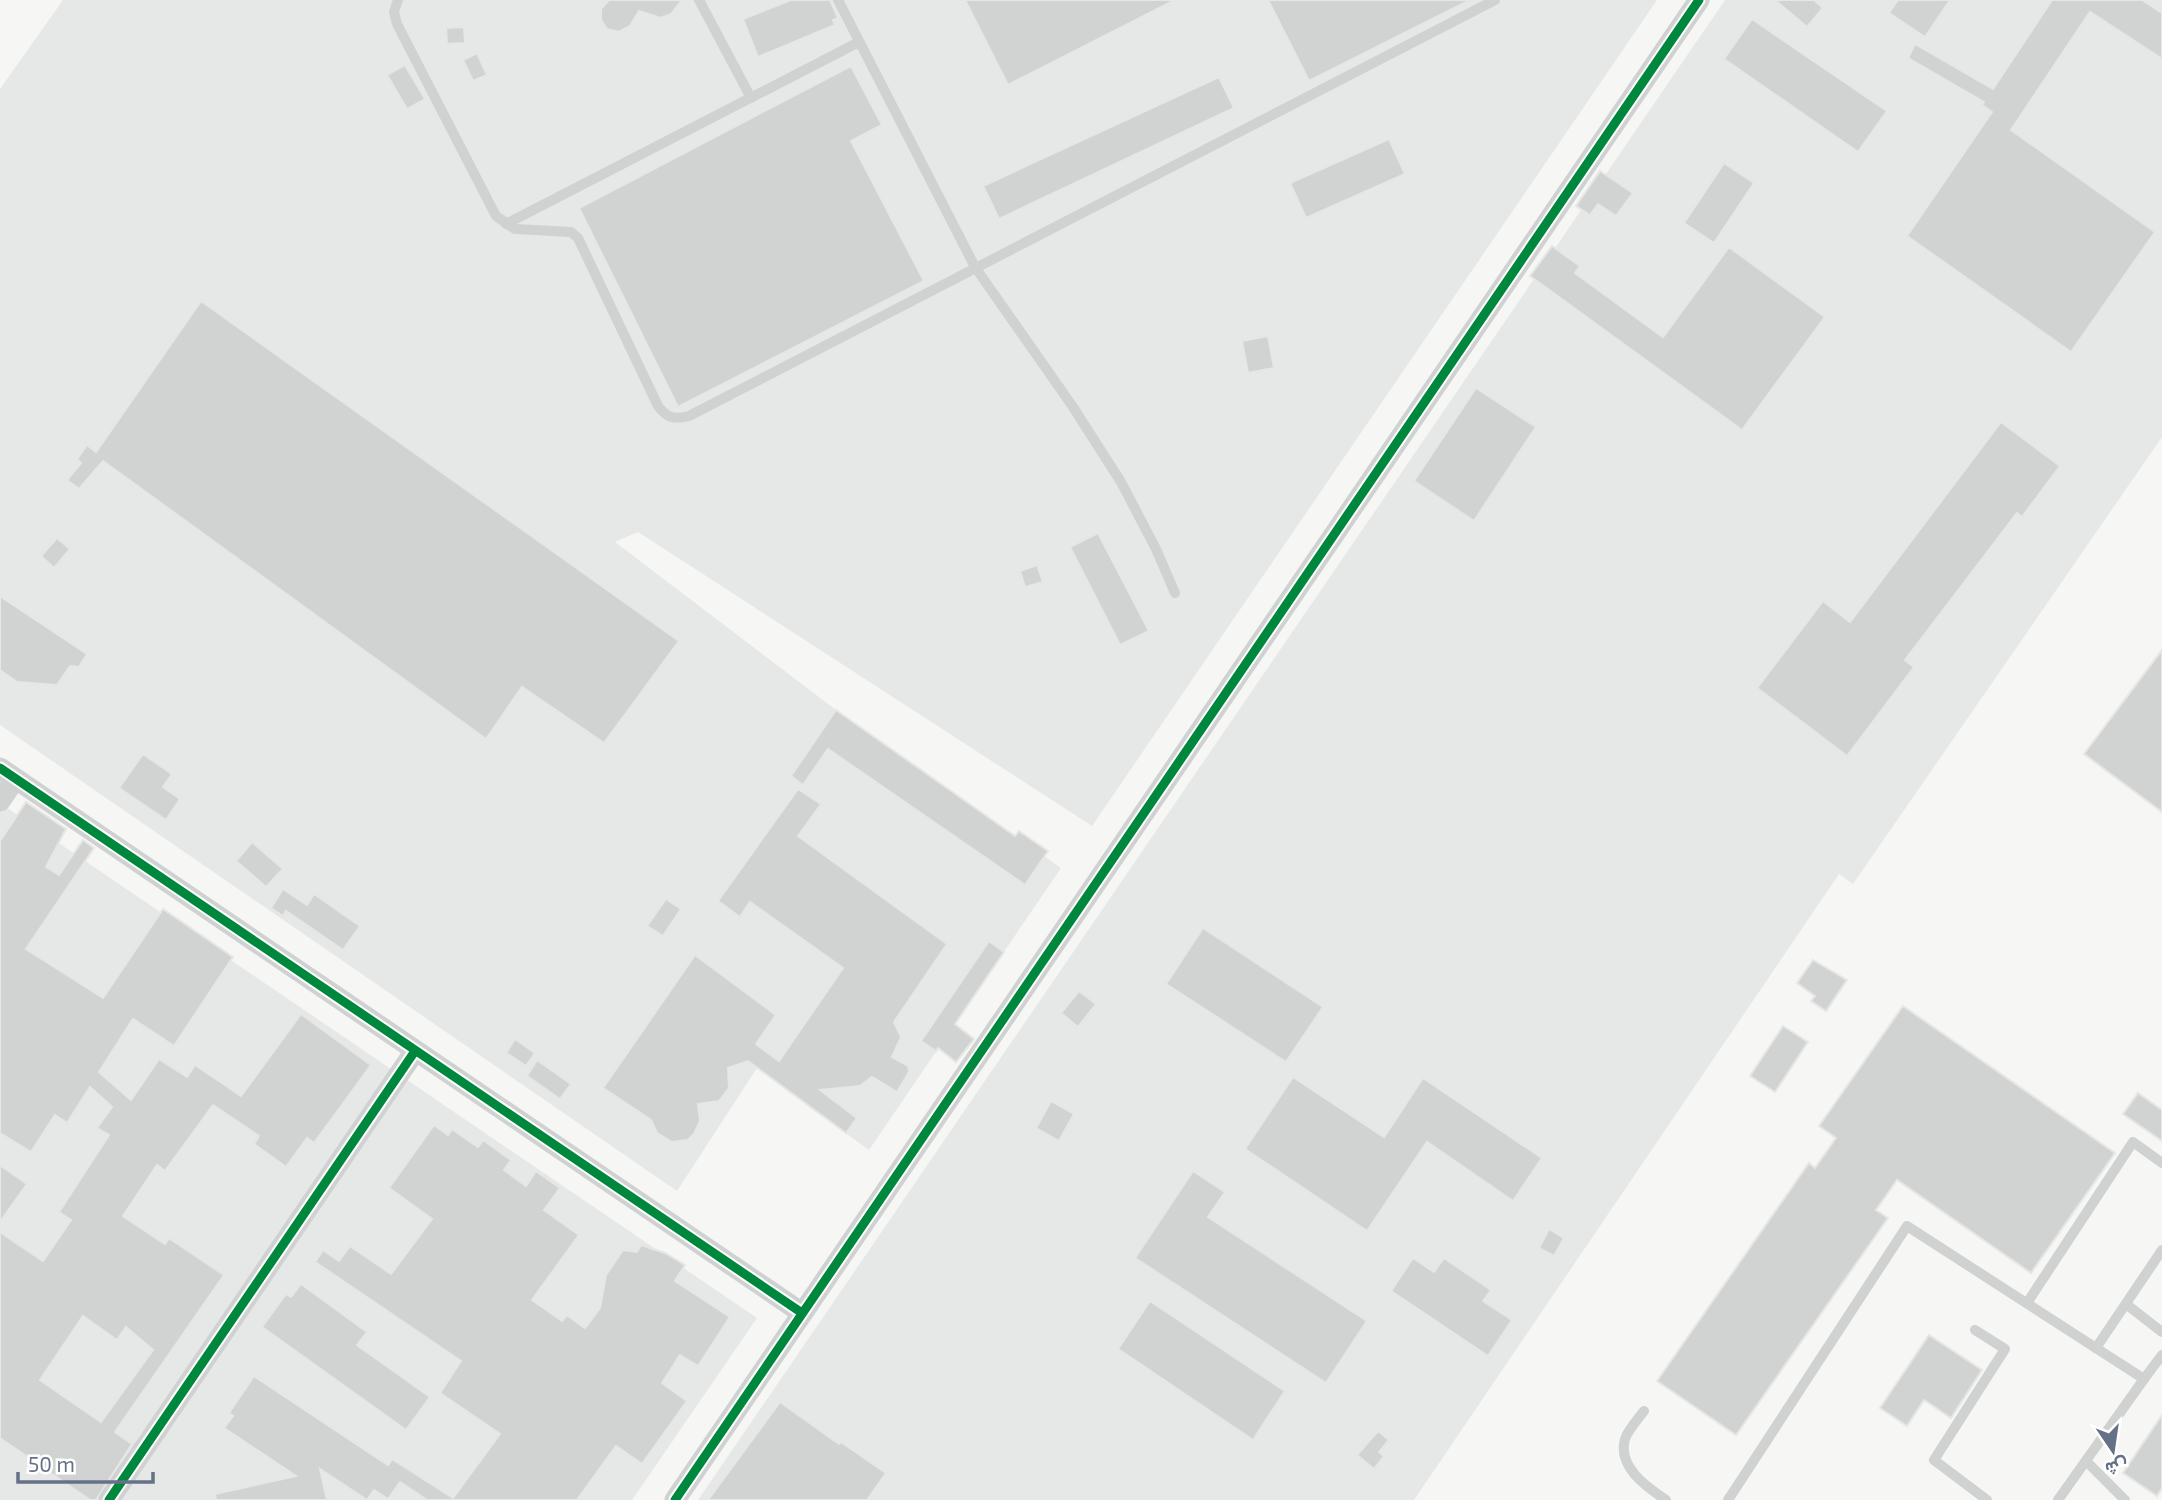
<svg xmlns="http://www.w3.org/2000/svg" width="2162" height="1500" viewBox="0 0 2162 1500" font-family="'Exo 2',Vazirmatn,sans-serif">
  <rect width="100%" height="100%" fill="#f6f6f5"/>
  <g fill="#e6e7e7">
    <path d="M63,0h1594l-565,826 -454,-294 -23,10 221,168 225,158 -192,282 -112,-82 -80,123 -677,-466v-636z"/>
    <path d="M1725,0h437v437l-309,447 -14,-10 -425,626h-716z"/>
    <path d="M0,803l757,515 -125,182h-632z"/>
  </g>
  <g fill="#d1d3d3" stroke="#e6e6e4" stroke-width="2" fill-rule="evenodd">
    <path d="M609,0h73l-11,14 -10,4 -22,-7 -9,15 -11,6 -12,-3 -6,-9v-11z"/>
    <path d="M791,0h39l8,18 -5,2 2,5 -77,32 -15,-38z"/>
    <path d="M965,0h210l-167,85z"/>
    <path d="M1268,0h202l-161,81z"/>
    <path d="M1775,0h39l9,8 -16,19z"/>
    <path d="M1898,0h52l-25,37 -36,-24z"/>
    <path d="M2052,0h90l20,13v46l-72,-47 -79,118 144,102 -84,120 -164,-116 85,-124 -10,-7 2,-3 -76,-44 7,-14 78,45z"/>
    <path d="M1752,19l135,92 -29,41 -134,-93z"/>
    <path d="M464,27l1,16 -18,1 -1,-16z"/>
    <path d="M477,53l10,22 -14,6 -10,-21z"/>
    <path d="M405,65l20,34 -18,10 -20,-34z"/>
    <path d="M851,66l31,59 -31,16 73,140 -246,126 -99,-199z"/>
    <path d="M1219,77l15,31 -235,111 -16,-33z"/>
    <path d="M1389,139l16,35 -99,44 -16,-35z"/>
    <path d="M1724,163l30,20 -40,60 -30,-20z"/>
    <path d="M1600,171l33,22 -17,23 -18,-12 -8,11 -14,-9z"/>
    <path d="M1552,246l28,20 -5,7 88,64 66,-90 96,70 -83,113 -212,-154z"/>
    <path d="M201,301l478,340 -75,102 -82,-56 -36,52 -383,-278 -24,28 -12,-9 14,-17 -4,-4 10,-14 9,7z"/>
    <path d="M1268,336l6,32 -26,5 -6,-32z"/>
    <path d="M1476,388l60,39 -62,94 -60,-40z"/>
    <path d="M2001,422l59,44 -38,51 -5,-4 -112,147 9,7 -67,89 -90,-68 66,-87 27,21z"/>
    <path d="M1098,533l51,98 -29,14 -50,-98z"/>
    <path d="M57,538l13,11 -16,19 -13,-12z"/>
    <path d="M1037,565l6,17 -18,5 -5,-16z"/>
    <path d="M0,596l87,58 -8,13 -9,-1 -13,19 -40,-3 -17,-12z"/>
    <path d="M2162,650v162l-78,-58z"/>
    <path d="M836,710l179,126 4,-5 29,20 -23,34 -197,-136 -25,36 -12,-9z"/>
    <path d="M143,754l29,20 -9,13 17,12 -14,21 -47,-32z"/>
    <path d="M798,789l23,15 -23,32 149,108 -53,78 7,15 -9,20 16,9 1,6 -12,20 -25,-15 -12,9 -40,4 37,28 -11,15 -98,-72 -20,7 1,20 -10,13 -21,3 2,17 -6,13 -6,6 -16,2 -15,-9 -6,-13 -48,-32 92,-133 81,60 -20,29 23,17 64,-93 -93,-66 -10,15 -22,-16z"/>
    <path d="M26,802l40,27 -20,38 13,8 24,-35 11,8 -68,101 77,49 60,-89 70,48 -59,89 -41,-27 -34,53 32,28 28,-41 28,18 8,-12 46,31 60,-82 70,51 -57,78 -7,-5 -21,29 -32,-23 5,-8 -46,-31 -48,66 -8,-6 -34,51 42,28 4,-6 55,37 -109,157 17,12 -36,56h-6l-90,-62v-206l43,29 28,-41 -12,-8 50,-77 -12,-7 15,-21 -22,-20 -23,36 -12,-8 -24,37 -31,-19v-292zM83,1316l34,24 9,-13 27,23 -52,72 -61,-42z"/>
    <path d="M252,842l31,27 -17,18 -30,-26z"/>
    <path d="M283,889l24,16 7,-11 46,32 -17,24 -57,-39 -3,5 -12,-8z"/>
    <path d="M666,899l15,10 -18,27 -16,-10z"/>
    <path d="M1203,928l120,79 -37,55 -120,-78z"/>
    <path d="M989,941l15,11 -49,72 19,15 -18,23 -18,-14 -2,3 -15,-10z"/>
    <path d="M1813,960l34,20 -21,31 -15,-10 4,-5 -18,-13z"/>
    <path d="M1079,991l17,13 -18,23 -17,-14z"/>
    <path d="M1903,1006l212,147 -84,120 -134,-93 -21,30 12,8 -152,217 -79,-54 152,-218 6,5 21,-30 -17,-12z"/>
    <path d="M1783,1026l25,16 -33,50 -25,-16z"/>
    <path d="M515,1039l20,14 -9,13 -20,-13z"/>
    <path d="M537,1060l34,24 -11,15 -33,-23z"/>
    <path d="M1293,1077l91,60 39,-59 119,80 -29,43 -86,-59 -60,89 -122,-82z"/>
    <path d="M2138,1093l24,17v31l-39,-27z"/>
    <path d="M1051,1101l23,13 -15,27 -23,-13z"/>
    <path d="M434,1125l14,10 4,-6 26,18 5,-7 28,20 -7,10 22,16 10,-15 24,17 -16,22 35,25 -47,65 30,21 5,-6 18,13 15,-20 6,-33 17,-25 14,2 4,-7 24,8 20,12 -10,16 55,36 -32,49 -18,-11 -18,28 25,18 -45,63 -26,-18 -39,54h-150l-27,-18 -12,17 -14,-9 -7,10 -47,-31 7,31h-111l-1,-6 81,-18 -72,-48 9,-12 -4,-3 25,-37 134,89 4,-6 61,39 47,-64 -60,-41 21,-32 -146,-99 8,-12 16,11 11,-15 41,28 41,-55 -43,-31z"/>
    <path d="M0,1165l27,19 -27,38z"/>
    <path d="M1193,1171l32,21 -17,25 159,104 -41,62 -191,-125z"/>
    <path d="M1549,1229l15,9 -10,18 -15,-8z"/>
    <path d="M1413,1258l21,14 10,-14 47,32 -8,11 29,19 -24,36 -97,-65z"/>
    <path d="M301,1284l66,48 -10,13 73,52 -24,33 -144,-103 24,-33 5,3z"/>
    <path d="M1150,1301l135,90 -32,49 -135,-91z"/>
    <path d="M1929,1335l53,35 -31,48 -27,-18 -17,26 -27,-18z"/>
    <path d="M780,1402l59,42 2,-2 45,31 -19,27h-159z"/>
    <path d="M2162,1415v73l-5,8 -34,-23z"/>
    <path d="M1378,1431l11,9 -10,12 5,4 -10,13 -17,-14z"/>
  </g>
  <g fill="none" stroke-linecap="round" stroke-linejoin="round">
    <g stroke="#d0d1d1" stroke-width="10">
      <path d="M398,0l-4,12 3,12 99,192 19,13 56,3 7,6 80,168c9,12 16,14 31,10l806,-416"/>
      <path d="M699,0l52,98"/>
      <path d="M838,0l137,267 98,140 48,75 35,67 19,44"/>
      <path d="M506,224l353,-182"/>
      <path d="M2027,1303l106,-161 29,21"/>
      <path d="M2126,1304l36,28"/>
      <path d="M1975,1330l30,19 -71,111 53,40"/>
      <path d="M2096,1348l66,-98"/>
      <path d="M2144,1379l18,-24"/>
      <path d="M1644,1411c-6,8 -16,19 -19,28 -8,28 22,48 41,61"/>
      <path d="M2086,1461l39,39"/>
      <path d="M1728,1500l179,-274 237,153 -86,121"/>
    </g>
    <g stroke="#d0d1d1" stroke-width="21">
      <path d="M0,768l802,545"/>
      <path d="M0,801l15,-22"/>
      <path d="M109,1500l306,-449"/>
      <path d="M675,1500l1024,-1500"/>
    </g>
    <g stroke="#fff" stroke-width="13">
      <g id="cycleway">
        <path d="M0,768l802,545"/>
        <path d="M109,1500l306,-449"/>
        <path d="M675,1500l1024,-1500"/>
      </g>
    </g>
    <use href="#cycleway" stroke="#00873e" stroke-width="9"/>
  </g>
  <g transform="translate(2113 1451) rotate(167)" stroke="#ffffff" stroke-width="5" paint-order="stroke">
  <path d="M0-5L12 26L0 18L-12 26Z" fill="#657286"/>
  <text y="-10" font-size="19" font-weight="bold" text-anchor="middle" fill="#657286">ش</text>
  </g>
  <path d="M18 1472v10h135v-10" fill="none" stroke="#657286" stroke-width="3.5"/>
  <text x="28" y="1472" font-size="21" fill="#657286" stroke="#ffffff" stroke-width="5" paint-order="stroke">50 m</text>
</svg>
